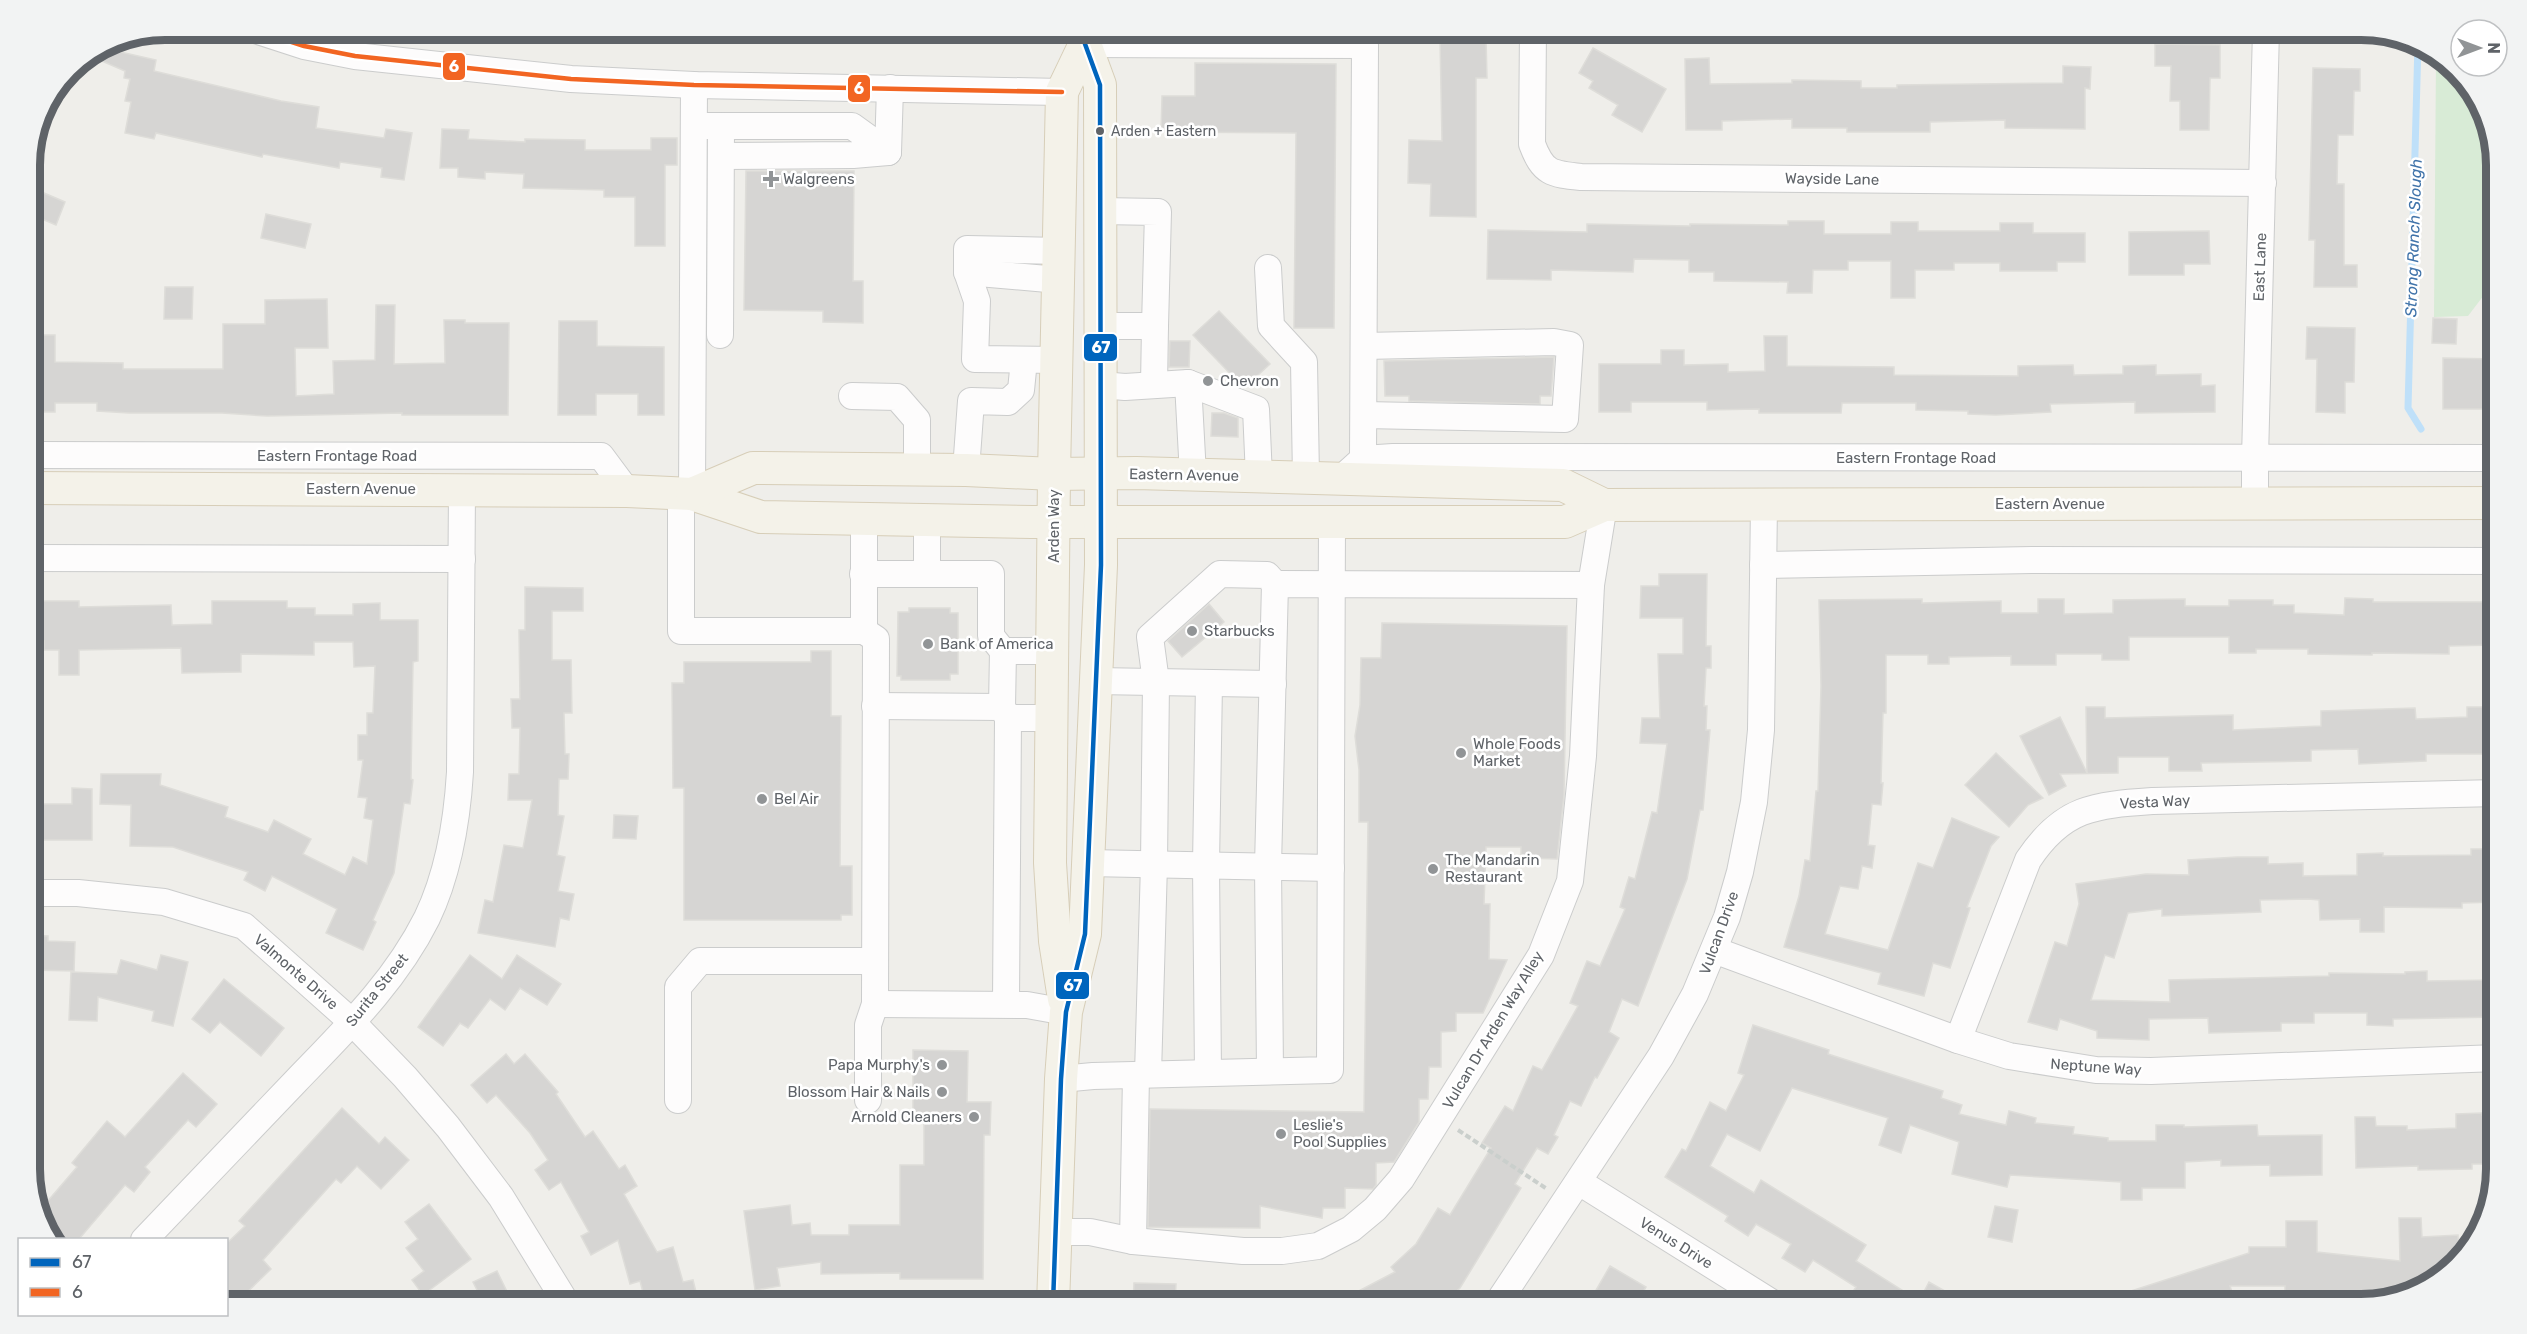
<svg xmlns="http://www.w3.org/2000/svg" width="2527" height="1334" viewBox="0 0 2527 1334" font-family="Rubik,sans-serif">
  <rect width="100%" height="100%" fill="#efeeea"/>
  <path fill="#d8ebd6" d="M2436,57l38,34 23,66v121l-29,38 -34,1z"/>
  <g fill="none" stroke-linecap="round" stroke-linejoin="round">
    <path stroke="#bfe0f9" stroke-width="7" d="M2418,43l-10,365 13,21"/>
  </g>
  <g fill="#d6d5d3" stroke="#deddd9" stroke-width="1.5">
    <path d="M1486,38l1,40h-11v139l-46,-1 1,-32 -23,-1 1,-43 33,1 -2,-102z"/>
    <path d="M2155,44l65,1v33h-10l-1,52h-29v-29h-10l1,-35h-16z"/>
    <path d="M103,48l53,12 -2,11 127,30 38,6 -3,21 68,10 2,-9 26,4 -8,47 -23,-3 1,-9 -42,-6 -1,6 -76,-14 -1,3 -106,-24 -2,6 -29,-6 6,-31 -6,-1 5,-22 -6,-1 1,-7 -35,-15z"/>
    <path d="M1593,48l73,41 -24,43 -30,-17 6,-10 -29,-17 4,-7 -14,-8z"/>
    <path d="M1709,58l1,26 82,-1v-3l69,1v7h36v-3l166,-2v-17l28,1 -1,22 -5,-1v41l-80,-1v-8l-75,2v10h-83v-4h-55v-9l-70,2v9h-36l-1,-71z"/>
    <path d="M1195,63l141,1 -2,264h-40l2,-195 -135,-1 1,-36h33z"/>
    <path d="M2313,68l47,1v22h-6l-1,44h-15l-1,49h7v81h13v22h-43l1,-47h-6z"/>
    <path d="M442,129l27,1 -1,9 57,3v-3l60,1v10h66v-12h26v27h-12v81h-30v-49h-31v-7l-81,-2 1,-14 -39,-2v7l-27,-2v-9h-18z"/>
    <path d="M746,171h108l-1,110h10v42l-40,-1v-11l-79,-1z"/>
    <path d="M30,187l35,15 -9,23 -26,-11z"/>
    <path d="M266,214l45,10 -6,24 -44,-10z"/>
    <path d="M1788,221h36v13h67v-12h27v9h82v-8h33v10h52v29h-28v9h-57v-8h-46v7h-39v28h-24v-37h-43v9h-35l-1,23h-25l1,-11 -74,-1v-9h-25v-12l-55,-1 -1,13 -82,-2v10l-64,-1 1,-49 99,2v-8l103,2v-2l98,1z"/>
    <path d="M2209,231l1,33h-26v11h-55v-43z"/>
    <path d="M165,287h28l-1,32h-28z"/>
    <path d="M327,299l1,49h-33l1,48 38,-2 -1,-33 42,-1 1,-55h19l-1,59 51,-1 -1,-43h21v3h44l-1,92h-106v-2l-135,3 -45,-3h-93l-32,-2v-8h-42v9h-25l1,-77h24v27l68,1v6h100v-45h42v-24z"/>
    <path d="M1219,311l51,53 -26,24 -51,-53z"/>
    <path d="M2433,318l24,1 -1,25 -24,-1z"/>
    <path d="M559,321h38v25l67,1v68h-26v-21h-42v21h-38z"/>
    <path d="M2307,327l48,1 -1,54h-9v31l-29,-1 1,-53h-11z"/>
    <path d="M1764,336h23v30l107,1v8l124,1v-10l55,-1 1,10 49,-1v-8l33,-1v10l45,-1v12l14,-1v27l-80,1v-11l-85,2 1,8 -55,3 -28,-1v-3l-52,-1v-7h-74l-1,10h-82v-4l-52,1v-8h-76v10h-32v-48h62v-14h23v15l44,-1v8l37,-1z"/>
    <path d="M1170,341h20l-1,26h-20z"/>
    <path d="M1554,357l-3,39h-11v8l-131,-3v-5h-24l-1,-35z"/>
    <path d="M2443,358l54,1v50h-54z"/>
    <path d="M1212,413h12l14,5v19l-27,-1z"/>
    <path d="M1659,574h48l-1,72h5v22h-5l-2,38h3l-1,24h4l-7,80h-3l-13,69 -49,127 -16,-7 -13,33 10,6 -22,40 -2,-1 -14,29 -11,-5 -16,34 4,2 -10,17 -11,-6 -22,36 6,4 -61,100 -18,16h-108l61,-32 -4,-5 25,-23 22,-36 12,7 41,-67 -9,-5 23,-37 8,5 20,-45 9,4 36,-64 -8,-3 17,-42 13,5 25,-57 -5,-2 9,-30 6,2 17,-67 5,1 10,-69 -27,-1 2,-25h18l-2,-64h25v-36h-43l1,-32h18z"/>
    <path d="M525,587l58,1v23h-31v49h19l1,53h-8l1,41h4l-1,25h-9l-1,36 6,1 -7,39 8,2 -7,34 16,3 -5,26 -9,-2 -5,29 -77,-14 7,-33 8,2 11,-57 19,3 9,-48h-24l1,-26h10l1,-46h-8l-1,-29h9l-1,-69h6z"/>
    <path d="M2345,598l28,1v3h124v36h-3v7l-45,1v8l-77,-1v2l-64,-1v-5h-52v4h-27v-16h-100v23h-27v-6h-46v11h-45v-9l-62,1v7h-21v-9h-42v58h-3l-2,70h2l-2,22 -9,-1 -4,41 7,1 -3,22 -10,-2 -4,23 -18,-3 -15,48 63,16 30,-87 15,5 19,-50 47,19 -8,9 -24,61 3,1 -20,60 -17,-5 -9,33 -46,-12 3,-11 -97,-26 15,-51 6,-36 5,1 6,-70h2l3,-105 -2,-86 103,-1v4l79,-2v12h37v-14h26v15l49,-1v-13l72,-1v7h44v-6h44v5h21v8l50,2z"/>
    <path d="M39,601h40v6l92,-2 1,20 40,-1v-23h75v7h28v7h38v-11l27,-1v17h38v41l-5,1 -2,117 2,1 -3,24 -6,-1 -10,70 -21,47 3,2 -13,28 -37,-17 11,-24 -65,-33 -7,15 -21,-11 4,-8 -75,-25 -43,-1 1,-41 -31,-1 1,-30h60l-1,11 68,22 -3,10 43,15 6,-12 37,19 -8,15 42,21 8,-18 14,7 6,-44 -9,-2 3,-20 -9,-1 5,-37h-5v-25h9v-22h6l2,-47 -21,1 -1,-25h-39v13l-73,-1v18l-59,1 -1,-25 -102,2v25h-20v-25h-15v-9h-14v-28h9z"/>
    <path d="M1209,604l15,18 -42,35 -14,-16z"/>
    <path d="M909,608h41v5h8v61h-8v6h-49v-4h-4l1,-64h11z"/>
    <path d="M1382,623l185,3 -3,169 -7,64 -36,-1v-11h-35l-2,57h6l-1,55 18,1 -24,53h-27v18l-15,1v35h-12l-1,32h-9v23l-25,40 -18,1v22l-3,4 -28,-1v20h-22l-1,10 -62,-12v22l-112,-1 2,-118 214,3 4,-290h-9v-52l-4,-34 5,-31 1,-47h20z"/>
    <path d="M811,651h20v65h10l-1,150h12v49h-11v5h-157v-132h-11l-1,-105h12v-21h127z"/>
    <path d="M2086,707h19v11l128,-3v15l88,-4v-15l94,-3 1,11 51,-2v-10h21v15h9v32h-71v7l-67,3 -1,-15 -47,1v11l-110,2 1,8h-33v-14h-51v16l-58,1 6,12 -17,9 -29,-59 40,-19 27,56z"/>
    <path d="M1996,753l47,45 -15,7 -19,22 -44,-42z"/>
    <path d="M72,788l20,1v51h-62v-36h42z"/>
    <path d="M614,815l24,1 -2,23 -23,-1z"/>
    <path d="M2471,849h26v53l-35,1v5l-78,-1v25h-24v-13l-40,1 -1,-20 -11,-1 -48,1 1,12 -99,4v-7l-34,4 -14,45 -9,-3 -14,45 79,2 -1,-22 160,-4v-3l76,1v-2l22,-1v10l70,-1v37l-104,2v7l-26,-1v-12h-53v10h-33v8l-72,2 -1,-15 -59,1v21l-52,-2v-7l-37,-12 -3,11 -29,-8 27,-80 12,4 12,-42 -3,-20 70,-10 43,1 -1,-15 49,-3h31v7l35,-1v13l54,-1v-21l26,-1v3l88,-1z"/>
    <path d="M30,935l18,1v5l27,1 -1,29 -44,-1z"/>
    <path d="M161,955l27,7 -15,64 -21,-5 2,-10 -56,-14 -1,24 -28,-1 2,-48 46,2 4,-14 36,10z"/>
    <path d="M470,955l32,24 15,-24 44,29 -14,21 -27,-17 -15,22 -15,-11 -22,29 -8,-5 -17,23 -25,-19z"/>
    <path d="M224,979l60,49 -23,28 -41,-34 -10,11 -18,-14z"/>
    <path d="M1753,1025l76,25 -1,4 115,37 -2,7 21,7 -3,9 47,11 3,-14 27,7 -1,5 39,4 -1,7 35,4v3h48v-16h28v2l73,-2 1,11 64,-1v40l-52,1v-11l-49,1v-6l-36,2v26h-43v12h-21v-18l-111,-7 -3,12 -55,-13 7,-32 -49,-17 -9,28 -22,-8 9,-27 -96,-30 -32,63 -33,-17 -17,32 44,27 7,-13 105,65 -10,16 63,40 10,-19 39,22h-123l11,-17 -43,-27 -8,12 -23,-14 9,-14 -35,-20 -8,12 -23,-15 3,-5 -63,-39 17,-28 4,2 24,-49 16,9 18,-36 -6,-2z"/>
    <path d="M913,1050l55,1 -1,51h24l-1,33h-6l-1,144h-83v-6l-79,1v-12l-44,6 3,18 -25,4 -11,-79 46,-6 2,20 18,-2 1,12h38v-10h51v-60h24v-48h-11z"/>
    <path d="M506,1054l8,10 11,-10 33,38 -2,2 29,43 8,-6 26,38 6,-4 12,21 -13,8 33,58 16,-5 10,35 10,-2 6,24h-53l-6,-23 -10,3 -12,-44 -27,15 -10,-19 8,-4 -28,-50 -12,8 -14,-20 13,-10 -18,-27 -34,-38 -9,8 -16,-18z"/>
    <path d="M183,1073l34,31 -21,23 -8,-7 -43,47 5,5 -16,20 -9,-7 -46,54h-27l-11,-30 36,-42 -5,-4 35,-42 18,16z"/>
    <path d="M342,1108l37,36 6,-7 24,23 -28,29 -24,-23 -16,17 -5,-4 -73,81 8,9 -36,35h-9v-60l19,-18 -6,-5z"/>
    <path d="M2482,1113v2h15v49h-25v5l-54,1v-4l-62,2 -1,-51h20l1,9h31v4l49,-2v-14z"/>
    <path d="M429,1204l42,55 -48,36 -11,-15 12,-9 -18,-23 12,-9 -13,-17z"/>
    <path d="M1995,1206l23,4 -6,32 -24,-5z"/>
    <path d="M2399,1218h22l1,19 36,-2 1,20 -23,26 -74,23 -77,-3v-15h-55l4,12 -19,6h-111l-1,-4 146,-47v-6h37v-26h31v31l83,9z"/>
    <path d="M1610,1266l36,21 -10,17h-48z"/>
    <path d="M497,1271l16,33h-29l-11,-22z"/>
    <path d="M1134,1283l42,1 -1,20h-42z"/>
  </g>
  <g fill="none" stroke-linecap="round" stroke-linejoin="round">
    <g stroke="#cbcccc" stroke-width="28">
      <g id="minor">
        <path d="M255,30l49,16 51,10 216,23 123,6 368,7"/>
        <path d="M1533,30l-1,114c11,29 19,30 49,33l682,6"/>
        <path d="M1085,44l280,1 -2,414"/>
        <path d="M704,126h148l36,26"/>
        <path d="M888,152l2,-64"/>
        <path d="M721,156l132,-1 35,-3"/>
        <path d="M1268,268l3,58 33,36 2,115"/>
        <path d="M967,272l92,8"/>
        <path d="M1101,326h54l3,-114 -57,-1"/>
        <path d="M720,335l1,-209"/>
        <path d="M1058,360l-83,-1 2,-58 -10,-29v-23l92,2"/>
        <path d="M1188,383l5,92"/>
        <path d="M1101,385l24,2 63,-4 68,26 3,68"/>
        <path d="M1154,385l1,-59"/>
        <path d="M852,396l45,1 20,23v50"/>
        <path d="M1364,415l201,4 5,-74 -16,-3 -190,4"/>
        <path d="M30,455l571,1 26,35"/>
        <path d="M966,470l5,-69 37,1 13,-12 3,-30"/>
        <path d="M1342,478l21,-19 30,-2 1104,1"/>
        <path d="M681,494v137h183"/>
        <path d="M692,494l2,-409"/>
        <path d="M2255,503v-45l11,-428"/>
        <path d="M864,519v112l12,8 -1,365 -7,21v75"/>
        <path d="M927,520v54"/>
        <path d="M30,558l432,1"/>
        <path d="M1763,565l269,-5 465,1"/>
        <path d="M863,574h128v62l12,15"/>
        <path d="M1096,681l177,3"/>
        <path d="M875,706l127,1 6,11 -2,286"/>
        <path d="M1002,707l1,-56h50"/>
        <path d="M1008,718h44"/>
        <path d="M1088,863l243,5"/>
        <path d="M30,893h48l86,9 80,24 108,96 53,55 43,50 53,70 66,107"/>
        <path d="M1714,950l244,90 51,16 87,14 55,1 346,-13"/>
        <path d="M875,1004l152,1 39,7"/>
        <path d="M1958,1040l70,-180c35,-53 67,-55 125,-59l344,-8"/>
        <path d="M1270,1071l-2,-205 7,-282 316,1"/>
        <path d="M1208,1073l-2,-208 3,-182"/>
        <path d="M1148,1074l6,-210 2,-182 -6,-45 70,-63 47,1 8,9"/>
        <path d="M1061,1079l32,-3 237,-6 2,-549"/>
        <path d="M678,1100v-113l22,-26h175"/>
        <path d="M1579,1182l195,122"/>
        <path d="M1057,1232h33l43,9 110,10h39l36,-5 33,-17 24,-20 26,-30 140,-224 29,-74 13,-125 8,-171 13,-80"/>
        <path d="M144,1240c51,-53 102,-106 152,-159 49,-51 99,-99 131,-163 22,-46 30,-96 33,-146l2,-283"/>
        <path d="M1133,1241l3,-166"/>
        <path d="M1497,1304l164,-248 34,-62 32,-77 13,-45 14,-70 7,-72 3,-226"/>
      </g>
    </g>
    <g stroke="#d7ceb8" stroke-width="34">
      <g id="major">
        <path d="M30,488l597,3 65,3 69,23 271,5h533l39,-17 893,-2"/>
        <path d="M692,494l61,-26 213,2 88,4 82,-1 427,12 41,20"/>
        <path d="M1064,999l-9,-58 -5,-78 4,-389 8,-382 23,-48"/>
        <path d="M1053,1304l8,-225 5,-67 19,-78 16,-369 -1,-480 -15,-41v-14"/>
      </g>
    </g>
    <path stroke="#cacfcc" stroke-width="4" stroke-dasharray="6 3" stroke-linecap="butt" d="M1458,1130l89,59"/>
    <use href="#minor" stroke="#fdfcfc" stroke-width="26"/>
    <use href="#major" stroke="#f4f2e9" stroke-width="32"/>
    <g stroke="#fff" stroke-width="9">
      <path id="bus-1" d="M1053,1304l8,-225 5,-67 19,-78 16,-369 -1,-480 -15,-41v-14"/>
    </g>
    <g stroke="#fff" stroke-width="9">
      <path id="bus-2" d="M255,30l49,16 51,10 216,23 123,6 368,7"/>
    </g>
    <use href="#bus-1" stroke="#0065bd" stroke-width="4.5"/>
    <use href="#bus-2" stroke="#f26522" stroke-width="4.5"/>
  </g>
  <circle fill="#5f6368" stroke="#fff" stroke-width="2" cx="1100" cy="131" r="5"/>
  <g fill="#919496" stroke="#fff" stroke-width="2">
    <path d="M768 170h6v6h6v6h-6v6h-6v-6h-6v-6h6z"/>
    <circle cx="1208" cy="381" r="6"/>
    <circle cx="1192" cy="631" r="6"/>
    <circle cx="928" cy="644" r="6"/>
    <circle cx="1461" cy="753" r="6"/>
    <circle cx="762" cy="799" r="6"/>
    <circle cx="1433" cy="869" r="6"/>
    <circle cx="942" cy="1065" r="6"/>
    <circle cx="942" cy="1092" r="6"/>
    <circle cx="974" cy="1117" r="6"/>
    <circle cx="1281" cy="1134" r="6"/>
  </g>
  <g text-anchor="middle" stroke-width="5" stroke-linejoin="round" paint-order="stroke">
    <g font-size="14" fill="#5f6368" stroke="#fff" text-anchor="start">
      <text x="1111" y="136">Arden + Eastern</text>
    </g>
    <g font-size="15" fill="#5f6368" stroke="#fff" text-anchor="start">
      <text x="783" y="184">Walgreens</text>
      <text x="1220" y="386">Chevron</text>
      <text x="1204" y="636">Starbucks</text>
      <text x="940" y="649">Bank of America</text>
      <text x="1473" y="749">Whole Foods<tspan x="1473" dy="17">Market</tspan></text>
      <text x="774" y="804">Bel Air</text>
      <text x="1445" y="865">The Mandarin<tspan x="1445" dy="17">Restaurant</tspan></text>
      <text x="930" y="1070" text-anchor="end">Papa Murphy's</text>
      <text x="930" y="1097" text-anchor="end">Blossom Hair &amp; Nails</text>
      <text x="962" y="1122" text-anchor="end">Arnold Cleaners</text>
      <text x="1293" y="1130">Leslie's<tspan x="1293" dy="17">Pool Supplies</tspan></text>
    </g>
    <g font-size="15" fill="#5f6368" stroke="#fff">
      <text transform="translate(1832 179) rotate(1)" y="5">Wayside Lane</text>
      <text transform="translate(2260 267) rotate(-88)" y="5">East Lane</text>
      <text x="337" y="461">Eastern Frontage Road</text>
      <text x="1916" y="463">Eastern Frontage Road</text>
      <text transform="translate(1184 475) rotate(1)" y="5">Eastern Avenue</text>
      <text x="361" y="494">Eastern Avenue</text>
      <text x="2050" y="509">Eastern Avenue</text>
      <text transform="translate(1054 526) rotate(-90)" y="5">Arden Way</text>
      <text transform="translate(2155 802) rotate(-3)" y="5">Vesta Way</text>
      <text transform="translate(1719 933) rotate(-70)" y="5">Vulcan Drive</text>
      <text transform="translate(296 972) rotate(41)" y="5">Valmonte Drive</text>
      <text transform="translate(377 990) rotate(-51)" y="5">Surita Street</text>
      <text transform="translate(1493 1030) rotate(-59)" y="5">Vulcan Dr Arden Way Alley</text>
      <text transform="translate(2096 1067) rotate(4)" y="5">Neptune Way</text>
      <text transform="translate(1676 1243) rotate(32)" y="5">Venus Drive</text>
    </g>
    <g font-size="16" font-style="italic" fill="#4174aa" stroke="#fff">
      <text transform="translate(2413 238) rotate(-88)" y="6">Strong Ranch Slough</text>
    </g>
  </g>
  <path d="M0 0H2527V1334H0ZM165 40H2361A125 125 0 0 1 2486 165V1169A125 125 0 0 1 2361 1294H165A125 125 0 0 1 40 1169V165A125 125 0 0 1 165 40Z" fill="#f2f3f3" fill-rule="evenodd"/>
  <path fill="none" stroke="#5f6368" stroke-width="8" d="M165 40H2361A125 125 0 0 1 2486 165V1169A125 125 0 0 1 2361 1294H165A125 125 0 0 1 40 1169V165A125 125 0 0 1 165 40Z"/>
  <g stroke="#fff" stroke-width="2">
    <rect x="442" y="52" width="24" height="29" rx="6" fill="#f26522"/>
    <rect x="847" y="74" width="24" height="29" rx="6" fill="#f26522"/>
    <rect x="1083" y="333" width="35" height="29" rx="6" fill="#0065bd"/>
    <rect x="1055" y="971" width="35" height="29" rx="6" fill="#0065bd"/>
  </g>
  <g font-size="16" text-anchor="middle" font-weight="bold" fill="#fff">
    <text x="454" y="72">6</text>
    <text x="859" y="94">6</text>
    <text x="1101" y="353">67</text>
    <text x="1073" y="991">67</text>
  </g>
  <rect x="18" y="1238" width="210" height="78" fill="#ffffff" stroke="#bfc1c3" stroke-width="1.5"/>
  <rect x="30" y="1258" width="30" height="9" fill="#0065bd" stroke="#bfc1c3" stroke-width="1.5"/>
  <text x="72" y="1268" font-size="18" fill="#5f6368">67</text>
  <rect x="30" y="1288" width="30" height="9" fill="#f26522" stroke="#bfc1c3" stroke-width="1.5"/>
  <text x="72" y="1298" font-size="18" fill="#5f6368">6</text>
  <g transform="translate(2479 48) rotate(90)"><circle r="28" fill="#ffffff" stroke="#bfc1c3" stroke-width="1.5"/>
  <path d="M0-4.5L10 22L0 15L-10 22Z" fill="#919496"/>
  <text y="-9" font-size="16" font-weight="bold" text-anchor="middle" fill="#5f6368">N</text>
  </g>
</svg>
